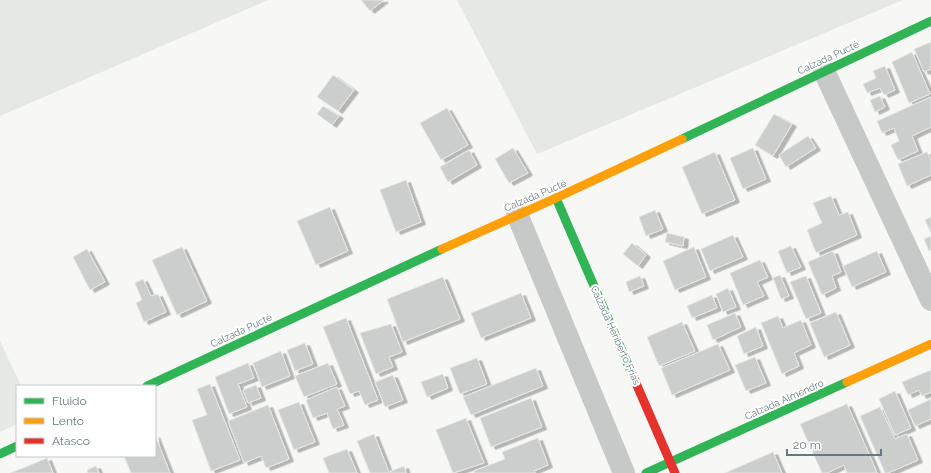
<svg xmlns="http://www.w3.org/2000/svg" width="931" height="473" viewBox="0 0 931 473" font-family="Raleway,sans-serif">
  <defs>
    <filter id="shadow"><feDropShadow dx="4.5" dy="2.5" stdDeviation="0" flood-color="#0004"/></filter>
  </defs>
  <rect width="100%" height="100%" fill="#f7f7f6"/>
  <g fill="#e6e8e3">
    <path d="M0,0h268l-268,116z"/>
    <path d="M457,0h446l-366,154z"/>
    <path d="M0,341l21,45h-4v38l-17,8z"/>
  </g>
  <g fill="#cccece" stroke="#e6e6e6" filter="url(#shadow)">
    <path d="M361,0h23l-14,11z"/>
    <path d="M931,42v27l-7,3 -10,-23z"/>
    <path d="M912,52l18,42 -21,9 -17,-41z"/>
    <path d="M885,66l10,24 -11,5 -4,-7 -13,5 -4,-9 13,-6 -3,-7z"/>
    <path d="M333,75l21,15 -16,21 -21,-14z"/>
    <path d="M880,96l5,11 -10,5 -5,-12z"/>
    <path d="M931,97v30l-19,9 6,15 -20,9 -7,-15 8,-4 -5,-13 -12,5 -5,-12z"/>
    <path d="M323,106l16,10 -7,9 -15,-11z"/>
    <path d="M447,108l21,37 -27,15 -21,-37z"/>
    <path d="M774,114l18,10 -19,32 -18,-11z"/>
    <path d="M808,136l8,12 -30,19 -7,-12z"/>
    <path d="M513,148l15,25 -19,10 -14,-24z"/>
    <path d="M753,148l13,31 -23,10 -13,-31z"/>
    <path d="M469,150l8,15 -29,17 -8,-15z"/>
    <path d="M715,152l20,48 -33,14 -20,-47z"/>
    <path d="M927,152l4,8v15l-24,11 -9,-22z"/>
    <path d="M406,180l15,42 -25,10 -16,-42z"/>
    <path d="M831,196l8,19 9,-3 9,23 -41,18 -9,-23 15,-7 -9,-20z"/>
    <path d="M330,207l18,44 -32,14 -19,-44z"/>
    <path d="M655,210l8,19 -17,7 -7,-19z"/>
    <path d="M931,217v16l-6,-13z"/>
    <path d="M667,233l17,4 -1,9 -18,-4z"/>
    <path d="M733,235l10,22 -33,14 -9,-22z"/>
    <path d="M931,236v14l-2,1 -5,-12z"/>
    <path d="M632,243l14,12 -8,11 -15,-12z"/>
    <path d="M791,246l10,21 -14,6 -9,-22z"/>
    <path d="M182,247l25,54 -30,14 -25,-55z"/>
    <path d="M694,247l12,30 -31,13 -12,-29z"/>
    <path d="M87,249l18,33 -15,8 -17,-33z"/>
    <path d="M833,251l8,21 -9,4 4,12 -14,7 -14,-33z"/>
    <path d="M877,251l9,21 -34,15 -9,-21z"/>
    <path d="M760,260l8,17 -11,5 7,14 -21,9 -13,-32z"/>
    <path d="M780,275l9,21 -8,3 -8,-21z"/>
    <path d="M640,276l4,10 -15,6 -3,-10z"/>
    <path d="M806,276l15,37 -15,6 -16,-37z"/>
    <path d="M443,277l17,42 -57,23 -16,-43z"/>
    <path d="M143,279l8,17 7,-2 8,18 -22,10 -8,-19 6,-3 -7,-17z"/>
    <path d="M728,288l8,19 -13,5 -7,-18z"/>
    <path d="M521,293l10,25 -50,20 -10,-25z"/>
    <path d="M712,295l5,13 -25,10 -5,-12z"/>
    <path d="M836,312l14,33 -26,12 -14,-34z"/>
    <path d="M735,313l6,14 -28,13 -6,-15z"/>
    <path d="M778,316l5,12 18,-8 10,25 -17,8 5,13 -17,8 -21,-51z"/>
    <path d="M346,318l32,82 -13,5 -6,-14 -9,3 -27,-67z"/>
    <path d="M682,322l13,29 -36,15 -12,-29z"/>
    <path d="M391,324l11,28 -13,5 4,10 -17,7 -16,-41z"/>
    <path d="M756,327l7,19 -19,8 -7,-18z"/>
    <path d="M305,343l8,21 -18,7 -8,-21z"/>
    <path d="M718,344l12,26 -58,25 -11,-27z"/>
    <path d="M281,351l9,25 -28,11 -9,-24z"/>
    <path d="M755,357l11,26 -20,8 -11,-26z"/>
    <path d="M477,358l10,26 -27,10 -10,-26z"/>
    <path d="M248,363l6,15 -16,6 9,23 -18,7 -14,-37z"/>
    <path d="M328,363l9,21 -33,13 -9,-21z"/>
    <path d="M536,368l7,18 -72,29 -8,-18z"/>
    <path d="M931,370v22l-9,4 -3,-6 -11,5 -6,-13z"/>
    <path d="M443,374l5,14 -21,9 -6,-15z"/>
    <path d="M393,375l10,25 -18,7 -10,-25z"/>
    <path d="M210,384l30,76 -29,11 -19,-51 15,-5 -10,-26z"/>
    <path d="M256,385l5,13 -13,5 -5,-13z"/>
    <path d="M337,387l8,19 -8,3 7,16 -11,4 -6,-16 -14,5 -7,-18z"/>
    <path d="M895,391l16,37 -16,7 -16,-36z"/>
    <path d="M531,398l11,29 -51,20 -11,-29z"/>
    <path d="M931,399v20l-16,7 -7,-16z"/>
    <path d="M299,402l16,40 -21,8 -16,-40z"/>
    <path d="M847,404l22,50 8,19h-30l-3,-8 -17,8h-5l-22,-49z"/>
    <path d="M268,405l21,54 -23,9 -5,-12 -17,7 -16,-42z"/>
    <path d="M880,407l15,32 12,-5 11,26 -30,13h-3l-25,-57z"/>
    <path d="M466,418l18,45 -31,10 -17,-43z"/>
    <path d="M374,434l15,38 15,-6 2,7h-36l-13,-32z"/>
    <path d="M155,435l15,38h-39l-7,-17h31z"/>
    <path d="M538,438l10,27 -14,6 1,2h-61v-2l31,-12 -3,-7z"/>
    <path d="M347,449l10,24h-28l-6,-15z"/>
    <path d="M773,452l9,21h-57z"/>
    <path d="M47,458l6,15h-43l18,-7z"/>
    <path d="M96,466l3,7h-11l-1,-3z"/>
  </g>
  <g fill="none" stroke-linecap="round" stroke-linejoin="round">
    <g stroke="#c7c9c9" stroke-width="22">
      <path d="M824,71l107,229"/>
      <path d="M517,214l107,259"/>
    </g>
    <g stroke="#30b455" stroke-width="9">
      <path d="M682,139l249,-118"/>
      <path d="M556,198l76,176"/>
      <path d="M147,386l295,-137"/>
      <path d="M0,454l17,-8"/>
      <path d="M646,473l201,-91"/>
    </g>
    <g stroke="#ff9f0a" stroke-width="9">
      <path d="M442,249l114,-51 126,-59"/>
      <path d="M847,382l84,-38"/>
    </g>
    <path stroke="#e5322d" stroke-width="9" d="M632,374l43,99"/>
  </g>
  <g text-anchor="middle" stroke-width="4" stroke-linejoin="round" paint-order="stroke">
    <g font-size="10" fill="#65797e" stroke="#fff">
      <text transform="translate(828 57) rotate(-25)" y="4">Calzada Pucté</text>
      <text transform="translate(535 195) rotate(-23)" y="4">Calzada Pucté</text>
      <text transform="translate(241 330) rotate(-25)" y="4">Calzada Pucté</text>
      <text transform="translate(616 335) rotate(66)" y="4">Calzada Heriberto Frías</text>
      <text transform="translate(784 399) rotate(-24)" y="4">Calzada Almendro</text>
    </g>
  </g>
  <rect x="16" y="385" width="140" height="72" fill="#ffffff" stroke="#c1c9cb"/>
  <rect x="24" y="398" width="20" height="6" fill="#30b455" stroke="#c1c9cb"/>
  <text x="52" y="405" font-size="12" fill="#65797e">Fluido</text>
  <rect x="24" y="418" width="20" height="6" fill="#ff9f0a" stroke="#c1c9cb"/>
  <text x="52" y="425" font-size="12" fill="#65797e">Lento</text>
  <rect x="24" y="438" width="20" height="6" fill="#e5322d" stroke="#c1c9cb"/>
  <text x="52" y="445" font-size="12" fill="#65797e">Atasco</text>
  <path d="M787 449v6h94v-6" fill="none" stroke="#65797e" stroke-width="2"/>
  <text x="793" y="449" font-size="12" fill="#65797e" stroke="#ffffff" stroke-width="3" paint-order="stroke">20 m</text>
</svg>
